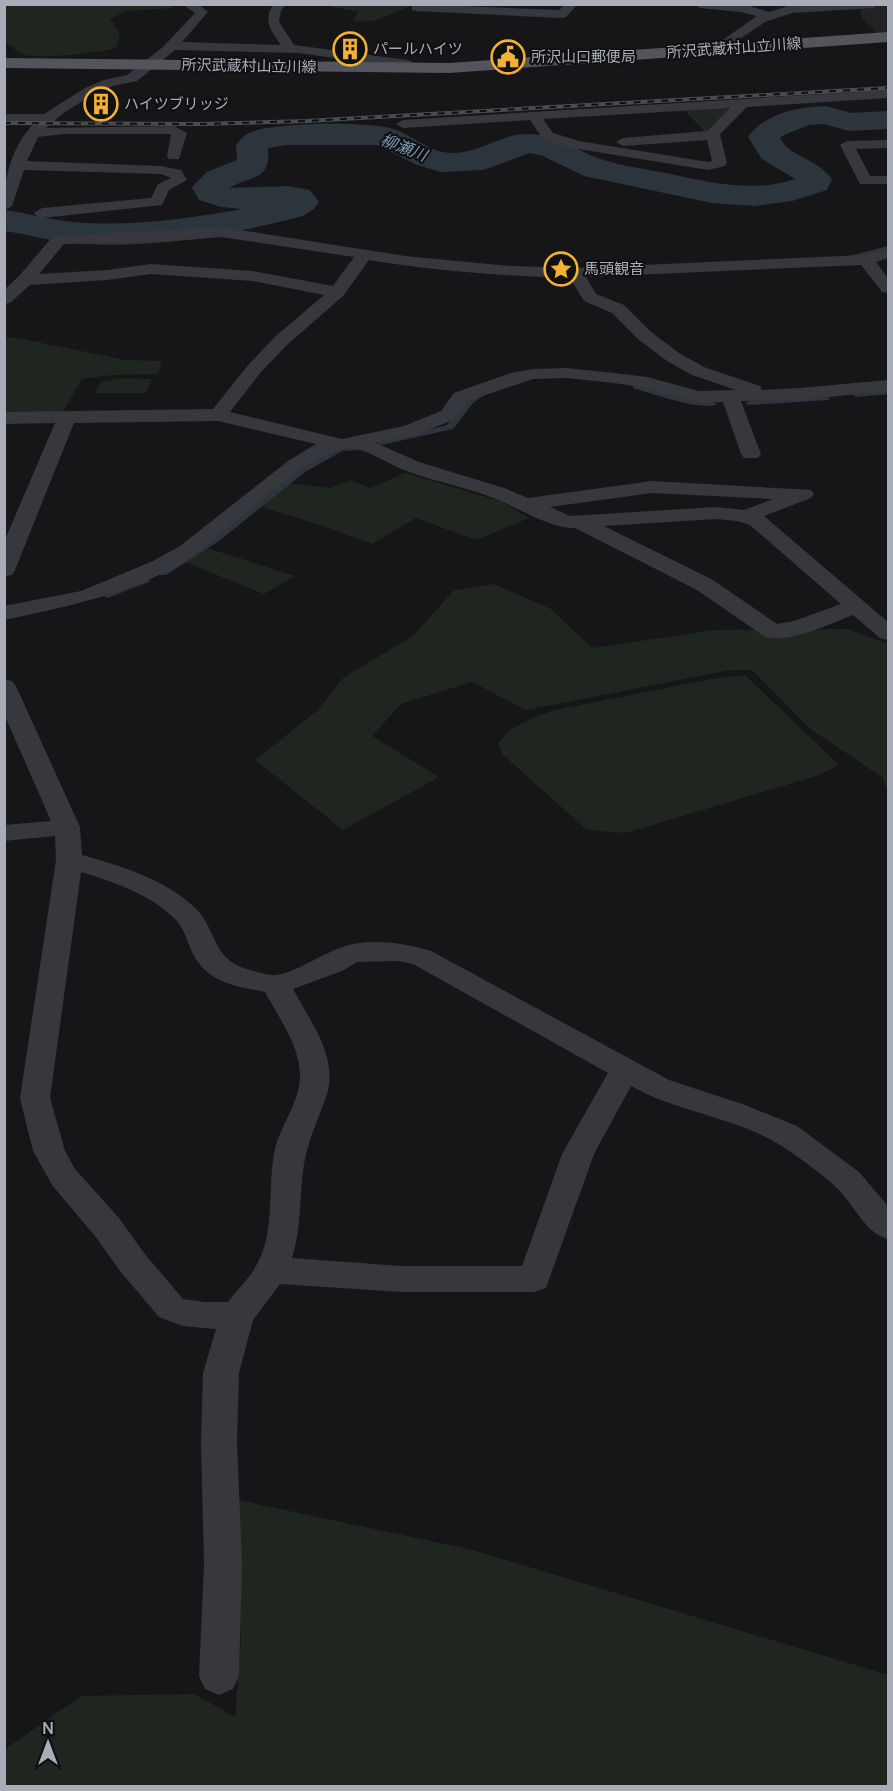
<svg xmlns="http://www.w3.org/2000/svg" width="893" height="1791" viewBox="0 0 893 1791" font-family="Manrope,'Noto Sans JP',sans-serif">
  <rect width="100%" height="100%" fill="#161618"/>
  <path fill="#222225" d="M888,5v28l-10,1 -16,-15 -2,-12z"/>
  <g fill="#1e261f">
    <path d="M170,5l4,3 -47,3 -17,8 10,15 -4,14c-15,5 -77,11 -91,7 -7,-2 -14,-9 -20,-13v-37z"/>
    <path d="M333,5v-1l79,1c-19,8 -38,20 -58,16l4,-9 -25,-5z"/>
    <path d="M726,107l3,3 -24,22 -22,-23z"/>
    <path d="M4,337l18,2 104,21 36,1 -4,13 -45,1 -31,4 -20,34h-57z"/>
    <path d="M122,378l30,1 -6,14h-51l6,-11z"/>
    <path d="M405,473l95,28 29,17 -53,22 -60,-22 -44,26 -46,-17 -68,-21 29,-23 43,5 21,-8 19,8z"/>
    <path d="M207,548l88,28 -31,18 -79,-32z"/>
    <path d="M494,584l57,25 41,39 122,-18 133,-1 41,15v148l-6,-15 -73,-49 -57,-58h-21l-205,40 -54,-28 -71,22 -29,32 67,41 -96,53 -88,-70 63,-50 25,-32 71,-43 39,-44z"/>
    <path d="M745,675l94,90 -20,10 -193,58 -39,-3 -85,-76 -4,-11 12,-13 24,-13 26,-8 151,-30z"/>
    <path d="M238,1500l235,50 415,125v111h-883l-1,-36 77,-54 113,-2 41,23 6,-75z"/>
  </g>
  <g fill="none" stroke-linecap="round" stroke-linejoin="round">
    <g fill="#2c353c" fill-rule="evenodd">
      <path d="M888,246v4l-39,9 -3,-2z"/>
      <path d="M633,384h6l52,16 22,2 4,2c-15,8 -66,-11 -84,-16z"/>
      <path d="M481,390l7,2 -15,11 -20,26 -72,16 -4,-2 70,-18 20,-26z"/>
      <path d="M888,390v4l-31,3 -4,-2 4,-2z"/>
      <path d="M826,396l4,2 -1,2 -80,5 -4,-2 4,-2z"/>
      <path d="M357,446l4,2 -1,2 -18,1 -37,21 -86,69 -53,34h-6l-1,-2 54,-36 86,-69 38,-21z"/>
      <path d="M146,577l4,3 -1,2 -39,15 -3,1 -4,-3z"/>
    </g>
    <path fill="#2c353c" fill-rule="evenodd" d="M826,106l25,7 37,-2v18l-39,2 -25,-7 -15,1 -25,10 -4,3c8,18 38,21 52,41l-5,11 -35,11 -38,5 -42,-3 -128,-27 -41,-20 -13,-3 -47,17 -42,2 -24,-7 -40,-20h-90l-19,3c3,33 -16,27 -39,40l58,-2 23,4 9,12 -5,7 -11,7c-74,19 -154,34 -231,27 -23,-2 -45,-9 -68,-12v-21c23,3 46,10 69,12 56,5 114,-3 169,-13l-21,-2 -22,-7 -7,-13 15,-15 30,-12 -1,-15c4,-5 7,-9 13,-12 22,-11 121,-12 144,-4 17,5 33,20 50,23 33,6 57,-20 88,-18 28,1 50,20 76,27 17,5 36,8 54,11 43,9 91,22 134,7l-33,-20 -14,-22c17,-24 50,-30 78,-31z"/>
    <g fill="#37383d" fill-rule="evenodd">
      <path d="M182,4h16l10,8 -26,30 99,3c-10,-14 -19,-25 -7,-41h12l-5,7 -2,11 15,23 114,15 16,8 -7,4 -12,-4 -106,-15 -124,-3 -38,31 -24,5 -19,8 -29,18 -19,16 128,-2 13,7 -8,26h-10l-2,-3 4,-22h-107l-26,3 -11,24 134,5 20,4 6,10 -18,10 -7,15 -120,13 -5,-2 -3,-3 8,-5 109,-10 7,-14 13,-6 -10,-4 -137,-4 -12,36 -8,5c0,-35 7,-63 31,-89h-31v-8h40l41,-26 19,-8 23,-5 36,-28 32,-34z"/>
      <path d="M412,4l147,6 6,-6h13l-12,13 -4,1 -146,-7 -4,-1z"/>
      <path d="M694,4h49l26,8 22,-7 88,-1 -6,4 -81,5 -27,9 -46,31 -5,-1 -1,-3 1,-3 43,-30 -16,-4 -41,-4z"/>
      <path d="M888,90v8l-141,9 -27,27 7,29 -2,3 -17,4 -136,-22 -29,-9 -13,-19 -127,8 -7,-4 7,-4zM730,108l-23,23 -84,7 -7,4 7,4 84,-6 5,21 -4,1 -129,-21 -26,-8 -10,-14z"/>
      <path d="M888,140v8l-32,1 14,27h18v8h-28l-20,-39 7,-4z"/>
      <path d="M221,227l184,29 106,10 64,2 290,-13 23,-7v10l-12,4 12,16v15l-6,-1 -21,-27 -275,12 10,17 28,11 27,27 28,21 25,14 56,19 2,4 38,-2 88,-8v11l-88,9 -59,1 20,53 -3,4h-14l-3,-4 -18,-52 -25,1 -52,-15 -32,-5 -47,-5 -34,1 -65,22 -13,18 -39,16 -40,8 43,19 85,26 24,10 124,-17 159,9 3,4 -3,4 -47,18 124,106v18l-8,-2 -27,-23c-23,9 -63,28 -88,22l-68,-47 -122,-62c-25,1 -60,-22 -84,-31 -29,-11 -59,-16 -87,-27 -12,-5 -40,-21 -51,-22 -41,-3 -124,83 -160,108 -57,37 -123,50 -189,64v-14l77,-15 72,-30 27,-15 108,-85 28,-17 -98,-23 -144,2 -59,147 -3,5 -8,1v-34l51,-119 -51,1v-12l209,-3 36,-45 27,-28 48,-41 -71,-14 -102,-7 -44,6 -77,5 -20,18 -6,1v-14l15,-14 34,-40zM221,237l133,20 -21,29 -80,-15 -102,-7 -44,6 -68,4 25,-30 111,-3zM369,260c66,11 133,16 201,18l14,23 28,12 27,27 28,21 25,14 44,15 -37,1 -52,-14 -33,-4 -47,-5 -34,1 -22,4 -57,20 -13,18 -37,15 -62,13 -112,-27 31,-40 27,-28 55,-48zM652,493l121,6 -29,11 -28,-3 -146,9 -20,-9zM716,519l21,2 13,4 91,79 -47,17 -17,3 -64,-44 -109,-54z"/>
      <path d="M4,679l8,2 4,5 64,141 2,28c39,11 80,23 111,51 24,21 19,54 54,63 8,2 19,6 27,6 18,0 53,-24 71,-29 27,-8 60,-3 86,5l238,129 76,25 52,21 62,46 29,34v33c-22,-5 -34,-34 -50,-50 -14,-14 -46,-37 -63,-47 -43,-25 -100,-31 -144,-56l-37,68 -48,134 -12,4h-133l-121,-8 -27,36 -14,53 -2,69 5,122 -3,112 -6,13 -14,6 -14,-6 -6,-13 5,-112 -3,-122 2,-69 13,-44 -33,-3 -24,-9 -39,-46 -25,-35 -43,-51 -19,-34 -13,-53 36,-238 -1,-24 -51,5v-16l47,-4 -47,-107zM81,872c33,10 69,22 94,47 9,9 12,22 17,33 15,31 43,34 73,40 14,26 35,54 35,84 0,24 -17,46 -24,69 -10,38 1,86 -20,121 -7,13 -19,24 -28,36h-23l-22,-3 -39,-46 -25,-35 -44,-49 -10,-18 -15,-53zM398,961l15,3 195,109 -46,81 -40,112h-121l-109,-8c10,-31 7,-62 12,-94 4,-25 15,-46 23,-70 11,-38 -17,-73 -34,-105l49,-18 15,-9z"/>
    </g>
    <path fill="#53555c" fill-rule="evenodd" d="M888,32v10l-439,31 -445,-5v-10l445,5z"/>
    <g stroke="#4a4c52" stroke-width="4">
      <path id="rail" d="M4,123l197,1 106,-3 581,-33"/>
    </g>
    <use href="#rail" stroke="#111113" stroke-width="2" stroke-dasharray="7" stroke-linecap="butt"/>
  </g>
  <defs>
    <g id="building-ring" transform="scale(1.725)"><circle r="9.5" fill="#111113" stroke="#f2b134" stroke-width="1.5"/><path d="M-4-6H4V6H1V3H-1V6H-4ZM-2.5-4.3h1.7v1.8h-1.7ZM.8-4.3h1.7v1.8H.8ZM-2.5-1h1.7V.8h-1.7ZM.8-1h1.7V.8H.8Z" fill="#f2b134"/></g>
    <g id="civic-ring" transform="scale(1.725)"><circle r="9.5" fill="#111113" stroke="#f2b134" stroke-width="1.5"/><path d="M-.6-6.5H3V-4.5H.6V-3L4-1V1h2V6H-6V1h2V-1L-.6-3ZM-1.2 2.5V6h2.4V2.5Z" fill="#f2b134"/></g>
    <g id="sight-ring" transform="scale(1.725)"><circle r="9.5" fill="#111113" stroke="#f2b134" stroke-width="1.5"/><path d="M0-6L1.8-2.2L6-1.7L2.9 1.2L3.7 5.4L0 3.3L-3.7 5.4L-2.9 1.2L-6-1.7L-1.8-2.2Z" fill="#f2b134"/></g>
  </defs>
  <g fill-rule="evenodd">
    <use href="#building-ring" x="350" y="49"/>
    <use href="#civic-ring" x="508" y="57"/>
    <use href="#building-ring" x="101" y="104"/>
    <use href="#sight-ring" x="561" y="269"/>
  </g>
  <g text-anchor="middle" stroke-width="4.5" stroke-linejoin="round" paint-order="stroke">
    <g font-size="15" fill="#a8adb8" stroke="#111113">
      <text transform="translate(734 48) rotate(-4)" y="5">所沢武蔵村山立川線</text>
      <text transform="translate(249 66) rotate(1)" y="5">所沢武蔵村山立川線</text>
    </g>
    <g font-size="15" fill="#a8adb8" stroke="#111113" text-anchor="start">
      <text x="373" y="54">パールハイツ</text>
      <text x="531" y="62">所沢山口郵便局</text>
      <text x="124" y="109">ハイツブリッジ</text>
      <text x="584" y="274">馬頭観音</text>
    </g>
    <g font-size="16" font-style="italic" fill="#7f9bb3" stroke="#111113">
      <text transform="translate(404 147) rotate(21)" y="6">柳瀬川</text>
    </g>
  </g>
  <rect width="893" height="1791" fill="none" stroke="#a8adb8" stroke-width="12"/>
  <g transform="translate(48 1743)" stroke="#111113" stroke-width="4.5" paint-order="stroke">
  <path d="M0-4.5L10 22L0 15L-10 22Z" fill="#a8adb8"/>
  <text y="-9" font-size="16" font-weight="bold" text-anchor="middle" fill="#a8adb8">N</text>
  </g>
</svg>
